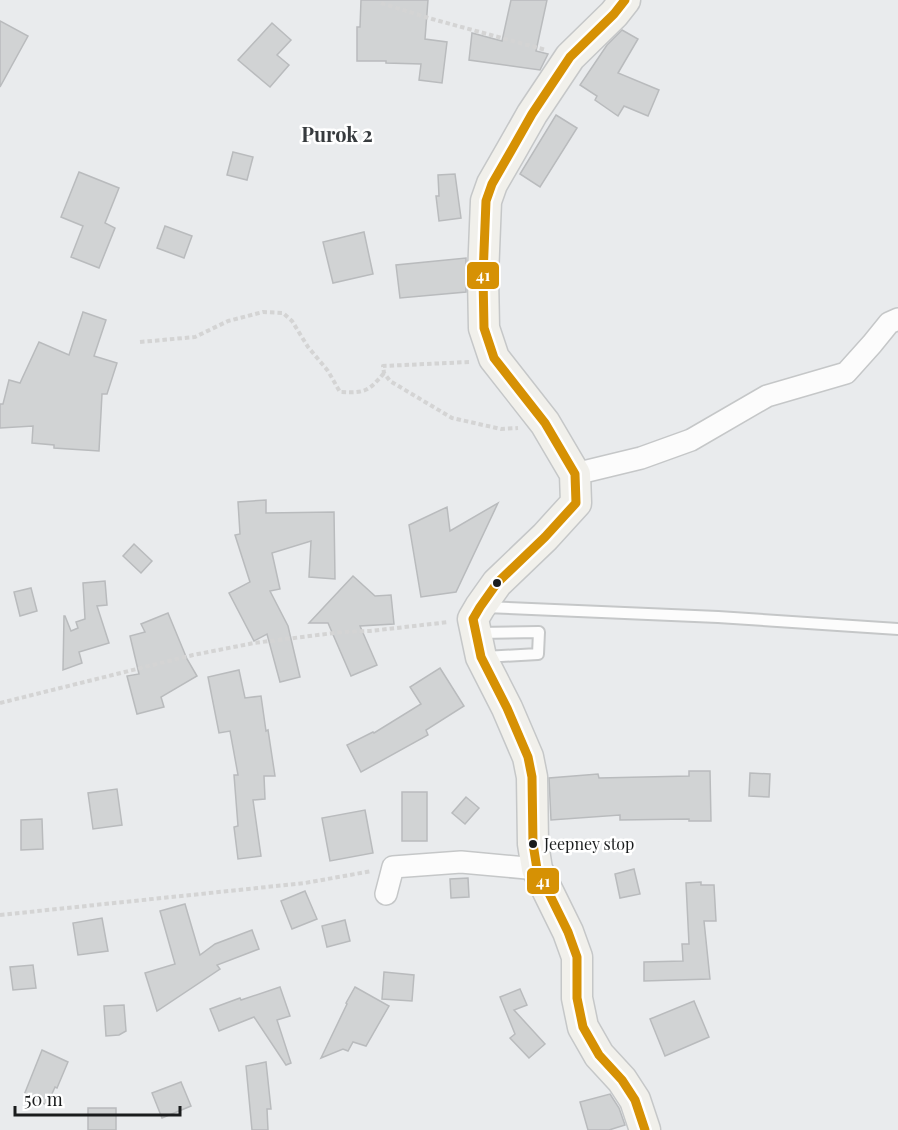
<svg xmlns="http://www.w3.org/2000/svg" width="898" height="1130" viewBox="0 0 898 1130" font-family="'Playfair Display',serif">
  <rect width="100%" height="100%" fill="#e9ebed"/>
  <g fill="#d1d3d4" stroke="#b9bbbd" stroke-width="1.5">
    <path d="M361,0h67l-3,39 22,3 -5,41 -23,-3 2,-16 -35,-1v-2h-29v-34h3z"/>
    <path d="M511,0h36l-11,51 12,3 -8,16 -71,-10 3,-27 30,8z"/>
    <path d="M0,21l28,15 -28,51z"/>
    <path d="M272,23l19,17 -14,15 12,10 -19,22 -32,-27z"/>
    <path d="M622,30l16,9 -20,34 41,17 -11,26 -24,-10 -6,10 -23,-16 2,-4 -17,-11 27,-40z"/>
    <path d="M556,115l21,13 -37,59 -20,-13z"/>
    <path d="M233,152l20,5 -6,23 -20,-5z"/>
    <path d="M79,172l40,16 -14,35 10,5 -16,40 -28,-11 12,-31 -22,-9z"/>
    <path d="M455,174l6,44 -22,3 -3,-25h3l-1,-21z"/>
    <path d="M165,226l27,10 -8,22 -27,-10z"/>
    <path d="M364,232l9,42 -40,9 -10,-41z"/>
    <path d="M466,258v34l-66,6 -4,-33z"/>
    <path d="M83,312l23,8 -12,36 23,7 -10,31h-5l-3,57 -45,-3v-3l-22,-2 1,-17 -33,2v-24h3l6,-24 11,3 19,-41 30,13z"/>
    <path d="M266,500v13l68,-1 1,67 -26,-2 2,-36 -39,12 8,36 -10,2 18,35 12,51 -20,5 -13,-48 -13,7 -25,-48 21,-11 -15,-47 5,-1 -2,-32z"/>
    <path d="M498,503l-42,89 -35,5 -12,-72 38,-18 3,24z"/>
    <path d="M134,544l18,17 -11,12 -18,-17z"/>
    <path d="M353,576l22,20 16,-1 3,29 -34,2 17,39 -26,11 -23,-53h-19z"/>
    <path d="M105,581l2,24 -10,1 12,37 -30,9 3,11 -19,7 1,-54h1l6,15 7,-3 -2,-6 9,-3 -2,-36z"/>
    <path d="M31,588l6,23 -17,5 -6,-24z"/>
    <path d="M168,613l19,46 10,17 -36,21 3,10 -27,7 -10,-38 12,-2 -9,-38 15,-4 -4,-8z"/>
    <path d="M440,668l24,38 -38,24 2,5 -67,37 -14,-27 26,-13 1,1 47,-29 -11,-17z"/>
    <path d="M239,670l6,28 16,-2 5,35 2,-1 7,46h-11l1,23 -12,1 8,56 -23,3 -4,-32 4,-1 -4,-51h4l-8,-44 -11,2 -11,-56z"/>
    <path d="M689,771h21l1,50h-22v-2l-69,1v-5l-69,5 -2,-42 49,-4 1,4 90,-2z"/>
    <path d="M750,773l20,1 -1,23 -20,-1z"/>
    <path d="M117,789l5,36 -29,4 -5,-36z"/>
    <rect x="402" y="792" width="25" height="49"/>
    <path d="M466,797l13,11 -14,16 -13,-11z"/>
    <path d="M365,810l8,43 -43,8 -8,-43z"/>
    <path d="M42,819l1,30 -22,1v-30z"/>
    <path d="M634,869l6,25 -20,4 -5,-24z"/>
    <path d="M468,878l1,19 -18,1 -1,-19z"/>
    <path d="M701,882v3h13l2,36h-12l6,58 -66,2v-19l39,-1 -1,-17h7l-3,-61z"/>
    <path d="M305,891l12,28 -25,10 -11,-28z"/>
    <path d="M185,904l15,51 15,-11 37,-14 7,19 -42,16 3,4 -63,42 -12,-38 30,-9 -15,-53z"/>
    <path d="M102,918l6,33 -30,4 -5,-32z"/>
    <path d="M345,920l5,21 -23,6 -5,-21z"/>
    <path d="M33,965l3,23 -23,2 -3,-23z"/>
    <path d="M384,972l30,3 -2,26 -30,-2z"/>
    <path d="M280,987l10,29 -13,4 14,43 -5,2 -32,-48 -35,14 -9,-22 30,-11 1,2z"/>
    <path d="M355,987l34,19 -23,40 -13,-4 -5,9 -5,-2 -22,9 26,-54 -1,-1z"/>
    <path d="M520,989l7,16 -13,5 31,34 -16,14 -19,-20 5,-4 -15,-37z"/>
    <path d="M694,1001l15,36 -44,19 -15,-37z"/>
    <path d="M124,1005l2,26 -7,4 -13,1 -2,-30z"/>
    <path d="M42,1050l26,12 -11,26 -2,-1 -8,18 -23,-10z"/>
    <path d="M266,1062l5,47h-4l1,21h-16l-6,-64z"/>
    <path d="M181,1082l10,24 -29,12 -10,-25z"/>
    <path d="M610,1094l9,14 6,17 -16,5h-21l-8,-28z"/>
    <rect x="88" y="1108" width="28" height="22"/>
  </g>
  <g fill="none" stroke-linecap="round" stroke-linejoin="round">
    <g stroke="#c5c7c8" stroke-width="14">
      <g id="lane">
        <path d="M485,607l233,10 180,12"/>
        <path d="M477,633l62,-1 -1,22 -54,3"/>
      </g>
    </g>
    <g stroke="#c5c7c8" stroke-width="24">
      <g id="street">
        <path d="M575,474l66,-16 50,-18 76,-44 79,-23 26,-29 17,-21 9,-4"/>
        <path d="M386,894l7,-27 68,-5 76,7"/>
      </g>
    </g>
    <g stroke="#c5c7c8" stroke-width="33">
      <path id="secondary" d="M625,0l-11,14 -44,43 -38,57 -21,37 -19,33 -6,17 -3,75 1,52 10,30 51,65 30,51 1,29 -31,34 -48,46 -17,24 -7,12 8,38 26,51 21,49 4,20 1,67 4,25 31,63 9,25v41l6,29 16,28 23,25 13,20 10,30"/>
    </g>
    <g stroke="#d4d4d4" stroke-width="4" stroke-dasharray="4.5 3" stroke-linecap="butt">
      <path d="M381,3l51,16 114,31"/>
      <path d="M140,342l55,-5 33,-16 35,-9 20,1 9,8 16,26 20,24 12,21c25,1 28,0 44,-19"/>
      <path d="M469,362l-86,4 1,7 6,8 62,37 49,11 17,-1"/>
      <path d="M0,703l193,-48 61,-12 88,-11 28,-1 79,-9"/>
      <path d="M0,915l305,-32 67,-12"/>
    </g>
    <use href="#lane" stroke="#fcfcfc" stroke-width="10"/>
    <use href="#street" stroke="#fcfcfc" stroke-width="21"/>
    <use href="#secondary" stroke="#f1f0eb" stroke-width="30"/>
    <g stroke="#fff" stroke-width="14">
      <path id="bus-1" d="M625,0l-11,14 -44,43 -38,57 -21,37 -19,33 -6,17 -3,75 1,52 10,30 51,65 30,51 1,29 -31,34 -48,46 -17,24 -7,12 8,38 26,51 21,49 4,20 1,67 4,25 31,63 9,25v41l6,29 16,28 23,25 13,20 10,30"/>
    </g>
    <use href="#bus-1" stroke="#d69104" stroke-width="9"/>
  </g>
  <g fill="#1a1c1d" stroke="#fff" stroke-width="2">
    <circle cx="497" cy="583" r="5"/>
    <circle cx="533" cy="844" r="5"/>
  </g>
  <g text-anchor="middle" stroke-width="5" stroke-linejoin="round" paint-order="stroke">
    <g font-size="16" fill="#1a1c1d" stroke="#fff" text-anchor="start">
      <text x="544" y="850">Jeepney stop</text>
    </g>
    <g font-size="20" font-weight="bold" fill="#373b3e" stroke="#fff">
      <text x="337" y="142">Purok 2</text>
    </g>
  </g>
  <g stroke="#fff" stroke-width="2">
    <rect x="466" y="261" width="34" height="29" rx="6" fill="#d69104"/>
    <rect x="526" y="867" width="34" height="28" rx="6" fill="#d69104"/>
  </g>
  <g font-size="16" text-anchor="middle" font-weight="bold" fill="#fff">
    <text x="483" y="281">41</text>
    <text x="543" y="887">41</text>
  </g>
  <path d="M15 1106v9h165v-9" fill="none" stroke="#1a1c1d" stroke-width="3"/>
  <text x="24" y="1106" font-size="18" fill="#1a1c1d" stroke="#ffffff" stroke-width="4.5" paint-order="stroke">50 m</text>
</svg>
